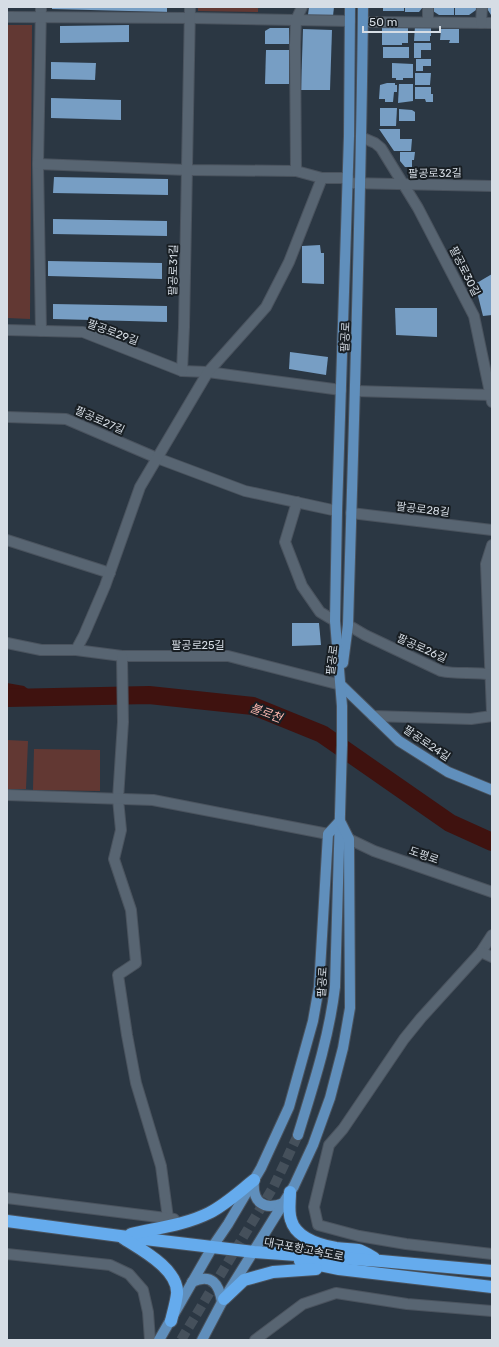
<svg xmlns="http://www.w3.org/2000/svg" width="499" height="1347" viewBox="0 0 499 1347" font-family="Rubik,'Noto Sans KR',sans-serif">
  <rect width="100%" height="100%" fill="#2b3743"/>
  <g fill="#623833">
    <path d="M198,7h60v5l-60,-1z"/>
    <path d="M7,25h25l-2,294 -23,-1z"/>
    <path d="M7,740l21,1 -2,48h-19z"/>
    <path d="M34,749l66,1v41l-67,-1z"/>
  </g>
  <path fill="#3f120f" d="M7,683l17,3 16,12h-33z"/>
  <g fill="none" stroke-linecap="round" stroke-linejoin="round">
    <path stroke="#3f120f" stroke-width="18" d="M7,698l142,-3 104,11 69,28 128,89 42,19"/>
  </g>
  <g fill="#779ec4">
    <path d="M52,7h115v5l-115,-3z"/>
    <path d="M309,7h25l-1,9 -25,-1z"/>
    <rect x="383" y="7" width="21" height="4"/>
    <path d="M405,7h18l-4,5h-14z"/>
    <path d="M434,7h20v8h-15l-6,-4z"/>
    <path d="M455,7h21v3l-7,5h-14z"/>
    <path d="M486,7h6v8h-1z"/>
    <path d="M382,24h26v19h-6v2h-20z"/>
    <path d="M129,25v17l-69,1v-17z"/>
    <path d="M415,26h16v10h-1v5h-16z"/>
    <path d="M270,28h19v16h-24v-13z"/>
    <path d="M303,29l29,1 -2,60h-29z"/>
    <path d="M441,29h18v14h-10l1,-3h-10z"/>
    <path d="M414,43h17v7h-10v8h-7z"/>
    <rect x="383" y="47" width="26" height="11"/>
    <path d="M266,50h23v34h-24z"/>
    <path d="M416,59h15v7h-8v5h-7z"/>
    <path d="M51,62l45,1 -1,17 -44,-1z"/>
    <path d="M392,63l21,1v14h-10v2h-7v-2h-4z"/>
    <path d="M415,73h16l-1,12h-15z"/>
    <path d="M387,83h8v2h2v7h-3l-1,10h-8v-3h-6l1,-14z"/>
    <path d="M399,84h14v17l-15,2z"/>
    <path d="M415,87h16v7h2v8h-7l-1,-3h-10z"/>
    <path d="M51,98l70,2v20l-70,-2z"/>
    <path d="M380,108h17l-1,18h-16z"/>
    <path d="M399,109l13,1 3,2v9h-16z"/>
    <path d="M379,129h21v10h12l-1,12h-17z"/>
    <path d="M400,152h15l-1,8h-2v7h-7l-5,-6z"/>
    <path d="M54,177l114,2v16l-115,-2z"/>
    <path d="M53,219l114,2v15l-114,-2z"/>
    <path d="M320,245l1,8h3v31l-22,-1v-37z"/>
    <path d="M48,261l114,2v16l-114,-3z"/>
    <path d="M492,274v41l-9,1 -8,-32z"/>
    <path d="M53,304l114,2v16l-114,-3z"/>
    <path d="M395,308h42v29l-41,-2z"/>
    <path d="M290,352l38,5 -2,18 -37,-6z"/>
    <path d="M292,623h27l2,22 -29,1z"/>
  </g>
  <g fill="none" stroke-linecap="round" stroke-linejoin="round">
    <path stroke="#45505b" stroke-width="10" stroke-dasharray="10 5" stroke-linecap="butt" d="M181,1340l93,-154 24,-51"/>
    <g stroke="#4a535e" stroke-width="12">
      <g id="minor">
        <path d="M41,7l-3,157 3,167"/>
        <path d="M428,7v15"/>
        <path d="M7,17l184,1 159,3"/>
        <path d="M363,22l129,1"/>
        <path d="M481,23l1,-16"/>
        <path d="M361,137l14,6 6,5 37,60 56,108 18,86"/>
        <path d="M38,164l149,6 109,1 26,7"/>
        <path d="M296,171l-1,-126 1,-25 6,-13"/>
        <path d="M348,183l144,3"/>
        <path d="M7,330l76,2 99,39 26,1 133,18"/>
        <path d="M182,371l2,-44 6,-320"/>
        <path d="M355,391l137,4"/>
        <path d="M7,417l59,2 91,39 88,33 92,20"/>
        <path d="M297,502l-12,40 17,44 18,26 15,9"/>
        <path d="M351,513l141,17"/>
        <path d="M7,540l103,33"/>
        <path d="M492,545l-6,19 6,148"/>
        <path d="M348,625l17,10 76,36c17,4 34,0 51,4"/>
        <path d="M7,643l34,7h35l46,6h106l113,29"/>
        <path d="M76,650l8,-15 21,-49 35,-99 68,-115 58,-65 23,-45 33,-84h26"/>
        <path d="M122,656l1,66 -5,77 3,31 -7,29 17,51 5,53 -18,12 9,60 9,48 25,83 7,52"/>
        <path d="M373,716l98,3 21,-3"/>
        <path d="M7,795l146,5 175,34"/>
        <path d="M349,839l25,12 118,41"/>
        <path d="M492,935l-11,17 -60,66 -17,21 -61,90 -14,16 -15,62 4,18 41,11 47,8 86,10"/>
        <path d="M481,952l11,5"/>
        <path d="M7,1198l167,21"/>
        <path d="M7,1254l103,11 19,9 14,16 5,22 2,28"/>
        <path d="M255,1340l48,-36 33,-11 71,11 85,7"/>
      </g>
    </g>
    <g stroke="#4a535e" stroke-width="12">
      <g id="major">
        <path d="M343,663l5,-38c6,-206 13,-412 15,-618"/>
        <path d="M341,685l58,56 49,31 44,18"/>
        <path d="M298,1135c15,-49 31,-97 37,-148l7,-242v-39l-7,-85 2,-110 12,-375 1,-129"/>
        <path d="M254,1180c-2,22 9,31 30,23"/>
        <path d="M192,1282c20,-9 27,2 30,20"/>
        <path d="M159,1340l54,-94 15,-22 33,-56 28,-61 24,-86 6,-34 9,-153 12,-13"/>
        <path d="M202,1340l20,-38 72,-116 19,-41 17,-47 13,-50 7,-40 -1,-169 -8,-16"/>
      </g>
    </g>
    <g stroke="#4a535e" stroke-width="14">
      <g id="highway">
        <path d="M290,1192c0,10 -2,19 1,28 5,18 29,25 45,28 7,1 15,1 22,2 5,1 11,5 16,8"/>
        <path d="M7,1221l113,15 134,16 127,9 111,10"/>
        <path d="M131,1234c26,-6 54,-9 78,-21 16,-8 30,-21 45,-33"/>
        <path d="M123,1238c17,11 56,31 54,56 -1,9 -4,18 -6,27"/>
        <path d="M300,1261l39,8 153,18"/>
        <path d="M224,1299l20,-19 29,-8 43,-3"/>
      </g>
    </g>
    <use href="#minor" stroke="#586572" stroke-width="10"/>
    <use href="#major" stroke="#608fbc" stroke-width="10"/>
    <use href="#highway" stroke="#65abed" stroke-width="12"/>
  </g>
  <g text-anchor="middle" stroke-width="4" stroke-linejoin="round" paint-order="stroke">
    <g font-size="11" fill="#d6dde5" stroke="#181e23">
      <text transform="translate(435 173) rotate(-1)" y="4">팔공로32길</text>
      <text transform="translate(173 270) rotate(-89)" y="4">팔공로31길</text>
      <text transform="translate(465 271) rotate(63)" y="4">팔공로30길</text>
      <text transform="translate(113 332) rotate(20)" y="4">팔공로29길</text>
      <text transform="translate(345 337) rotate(-88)" y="4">팔공로</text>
      <text transform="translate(100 420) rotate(24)" y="4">팔공로27길</text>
      <text transform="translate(423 509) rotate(7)" y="4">팔공로28길</text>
      <text x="198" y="649">팔공로25길</text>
      <text transform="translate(422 648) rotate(24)" y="4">팔공로26길</text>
      <text transform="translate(332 660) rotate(-83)" y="4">팔공로</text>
      <text transform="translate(427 743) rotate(34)" y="4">팔공로24길</text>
      <text transform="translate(424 855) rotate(19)" y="4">도평로</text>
      <text transform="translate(322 982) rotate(-87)" y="4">팔공로</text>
      <text transform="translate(304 1249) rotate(11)" y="4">대구포항고속도로</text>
    </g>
    <g font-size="12" font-style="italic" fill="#fcb7af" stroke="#181e23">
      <text transform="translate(266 713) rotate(20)" y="4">불로천</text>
    </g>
  </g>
  <rect width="499" height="1347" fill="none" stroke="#d6dde5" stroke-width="16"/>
  <path d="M363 26v6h77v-6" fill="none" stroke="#d6dde5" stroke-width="2"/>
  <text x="369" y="26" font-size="12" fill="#d6dde5" stroke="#181e23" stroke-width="3" paint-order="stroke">50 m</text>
</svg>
